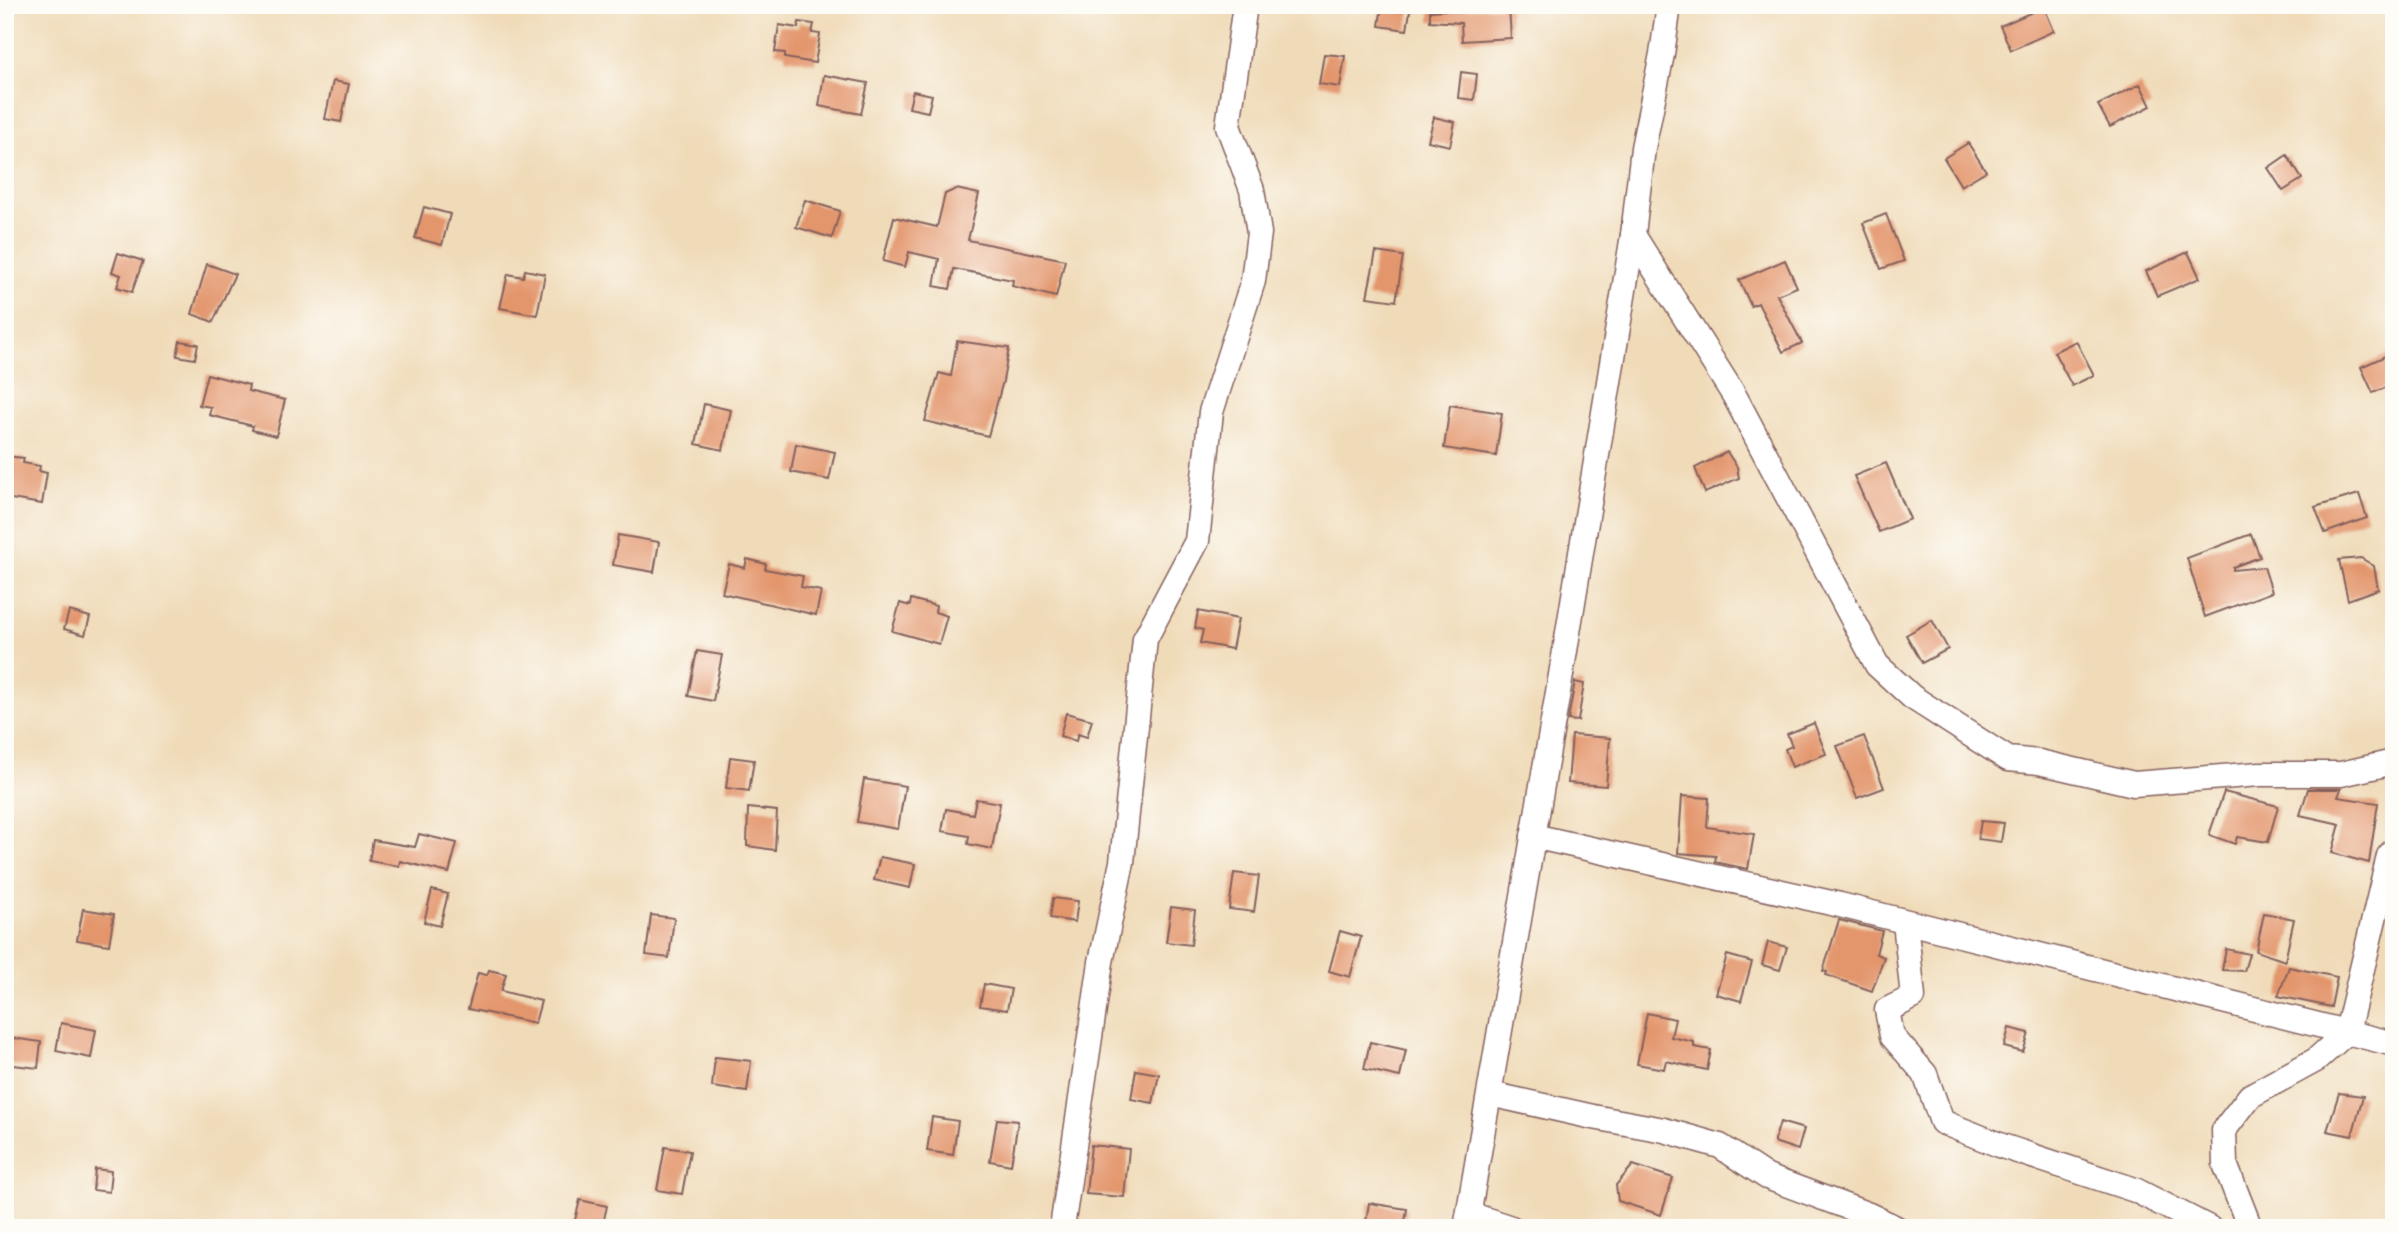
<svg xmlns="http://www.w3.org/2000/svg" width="2399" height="1233" viewBox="0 0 2399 1233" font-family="'Balsamiq Sans',sans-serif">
  <rect width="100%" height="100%" fill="#fdfcf7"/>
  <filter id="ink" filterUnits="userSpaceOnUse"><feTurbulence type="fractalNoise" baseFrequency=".0143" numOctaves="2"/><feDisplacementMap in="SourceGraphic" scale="14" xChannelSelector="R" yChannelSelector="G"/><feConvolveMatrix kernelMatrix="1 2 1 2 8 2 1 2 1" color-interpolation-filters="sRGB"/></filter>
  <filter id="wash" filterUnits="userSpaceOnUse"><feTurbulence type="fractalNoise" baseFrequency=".00686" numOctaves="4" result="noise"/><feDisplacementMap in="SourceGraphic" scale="28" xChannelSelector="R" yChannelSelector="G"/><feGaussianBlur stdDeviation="1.57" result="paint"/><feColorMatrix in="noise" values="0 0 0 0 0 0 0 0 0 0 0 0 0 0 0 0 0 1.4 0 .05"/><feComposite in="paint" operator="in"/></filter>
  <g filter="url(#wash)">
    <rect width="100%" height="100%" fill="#f0dbb9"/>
    <g id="blocks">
      <g fill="#e3956c">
        <path d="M1382,5h29l-4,25 -28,-4z"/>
        <path d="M1509,6l2,32 -49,3 -1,-18 -31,-2v-10z"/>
        <path d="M2044,7l10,24 -43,19 -11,-24z"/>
        <path d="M799,22l15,2 -2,9 8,1 -5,29 -30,-5v-5l-10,-1 4,-27 19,3z"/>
        <path d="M1324,54l21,2 -5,31 -21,-3z"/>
        <path d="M1461,72l16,2 -3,26 -16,-2z"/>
        <path d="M824,75l44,8 -7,31 -42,-8z"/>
        <path d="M333,81l16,3 -8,38 -16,-3z"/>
        <path d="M2140,84l11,22 -41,21 -12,-22z"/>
        <path d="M913,91l19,4 -4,17 -19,-4z"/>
        <path d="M1434,117l21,5 -5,24 -22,-5z"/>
        <path d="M1968,143l18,28 -25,15 -17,-28z"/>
        <path d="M2287,155l15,24 -19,12 -15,-23z"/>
        <path d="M956,189l23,5 -11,46 97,20 -9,37 -44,-11 1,-6 -59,-11 -4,20 -16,-3 5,-27 -30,-7 -4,15 -22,-6 11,-44 43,10 8,-33z"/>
        <path d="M805,200l35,11 -8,27 -36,-11z"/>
        <path d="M424,207l26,7 -8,31 -27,-7z"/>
        <path d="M1886,214l18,47 -23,8 -18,-46z"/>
        <path d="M1376,252l27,4 -7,45 -29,-4z"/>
        <path d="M2188,252l12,26 -43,18 -11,-25z"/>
        <path d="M118,253l25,8 -11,31 -15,-5 4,-12 -9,-3z"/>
        <path d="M1785,260l12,27 -20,8 25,48 -19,9 -25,-49 -7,3 -12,-26z"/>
        <path d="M207,264l28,10 -22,48 -21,-8z"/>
        <path d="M525,270l20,4 -8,41 -37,-7 8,-34 15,3z"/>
        <path d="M180,341l18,3 -3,15 -18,-3z"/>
        <path d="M957,341l52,7 -6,33 -15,55 -63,-15 14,-48 12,3z"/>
        <path d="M2076,341l18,34 -22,11 -18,-34z"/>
        <path d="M2394,352v32l-21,9 -12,-26z"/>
        <path d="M207,374l42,11 -1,6 37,9 -9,36 -24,-6 1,-4 -44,-11 2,-8 -12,-2z"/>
        <path d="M704,404l27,6 -8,40 -27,-6z"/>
        <path d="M1450,405l52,8 -6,43 -52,-8z"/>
        <path d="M796,444l39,8 -6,28 -38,-8z"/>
        <path d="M1727,452l10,15 2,11 -34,15 -10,-25z"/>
        <path d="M5,456l19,2 -1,5 17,3 -1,5 8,2 -5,31 -37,-6z"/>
        <path d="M1886,463l24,56 -31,13 -25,-56z"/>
        <path d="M2359,494l8,24 -42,15 -10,-26z"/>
        <path d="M2251,534l9,23 -27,10v3l31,-3 8,25 -67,25 -18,-59z"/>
        <path d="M618,535l41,7 -5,30 -41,-7z"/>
        <path d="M2361,558l13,8 4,23 -30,11 -9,-40z"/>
        <path d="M747,559l19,5 -1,5 38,7 -2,11 20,4 -5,24 -94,-22 7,-29 16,4z"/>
        <path d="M911,599l25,7 -1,6 12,4 -8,28 -47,-13 8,-28 10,3z"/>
        <path d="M69,611l21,6 -5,18 -21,-6z"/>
        <path d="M1198,611l40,8 -6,30 -32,-6 3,-13 -8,-2z"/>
        <path d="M1932,620l16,29 -26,14 -16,-28z"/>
        <path d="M697,651l25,4 -9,46 -25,-5z"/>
        <path d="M1575,682l9,2 -6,37 -10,-1z"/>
        <path d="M1066,713l26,7 -5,17 -9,-3 -2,7 -16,-5z"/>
        <path d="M1814,723l12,31 -34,13 -7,-18 7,-3 -5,-12z"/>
        <path d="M1572,735l38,3 -4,48 -38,-3z"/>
        <path d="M1864,736l20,52 -27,10 -20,-52z"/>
        <path d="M730,757l24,3 -5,31 -23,-3z"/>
        <path d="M864,779l41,7 -7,43 -41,-7z"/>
        <path d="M2308,789h33l-3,8 40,6 -9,60 -37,-10 8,-29 -40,-9z"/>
        <path d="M2224,792l54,14 -10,36 -31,-5 -2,7 -26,-9z"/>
        <path d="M1682,796l27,2 -2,29 47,7 -6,35 -33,-7 1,-6 -38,-3z"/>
        <path d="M976,799l24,4 -8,46 -24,-5 1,-8 -27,-5 4,-22 27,5z"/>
        <path d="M748,808l29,3 -2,39 -28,-4z"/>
        <path d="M1981,821l23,2 -3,19 -23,-3z"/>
        <path d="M419,834l38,9 -8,30 -49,-12 -1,5 -30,-5 4,-21 42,7z"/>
        <path d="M880,857l35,7 -5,24 -36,-8z"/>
        <path d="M1234,873l25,3 -5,36 -25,-3z"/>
        <path d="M432,890l16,4 -8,32 -16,-4z"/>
        <path d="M1053,898l25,3 -3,21 -25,-4z"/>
        <path d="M1171,907l24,3 -4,35 -25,-3z"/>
        <path d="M83,909l31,5 -5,31 -32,-5z"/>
        <path d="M2264,913l30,6 -9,42 -29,-10z"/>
        <path d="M651,915l23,3 -5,40 -23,-3z"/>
        <path d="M1839,920l43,11 -6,23 8,3 -12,34 -46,-16 1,-3 -4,-1z"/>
        <path d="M1340,931l21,6 -11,40 -21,-6z"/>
        <path d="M1768,942l19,5 -7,23 -18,-5z"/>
        <path d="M2226,949l23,5 -5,17 -22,-1z"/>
        <path d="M1727,955l25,7 -11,39 -25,-7z"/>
        <path d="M2289,967l48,10 -6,30 -53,-11z"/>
        <path d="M489,970l17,4 -5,17 40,10 -6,22 -67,-14 10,-36 9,2z"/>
        <path d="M984,984l27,5 -4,21 -27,-4z"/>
        <path d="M1647,1013l28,6 -4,18 23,5v5l17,3 -4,20 -41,-9 -2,8 -27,-5z"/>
        <path d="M61,1023l35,7 -5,28 -35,-7z"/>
        <path d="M2009,1028l20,5 -6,19 -19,-5z"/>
        <path d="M5,1037l36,5 -3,26 -33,-4z"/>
        <path d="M1370,1042l36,8 -6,27 -36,-8z"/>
        <path d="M715,1057l36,4 -4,31 -35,-5z"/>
        <path d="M1136,1070l23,4 -6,29 -22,-4z"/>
        <path d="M2339,1093l24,3 -11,40 -25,-5z"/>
        <path d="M932,1117l26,4 -5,34 -26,-4z"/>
        <path d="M997,1119l21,2 -7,44 -21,-4z"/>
        <path d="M1780,1122l24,7 -6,21 -24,-8z"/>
        <path d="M1091,1145l38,4 -5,48 -38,-3z"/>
        <path d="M665,1147l25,4 -8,43 -25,-4z"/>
        <path d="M1633,1165l40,13 -12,37 -43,-14 -2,-16z"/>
        <path d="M95,1169l16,2 -2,21 -16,-2z"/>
        <path d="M580,1200l27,6 -5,22h-29z"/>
        <path d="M1369,1203l38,6 -3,19h-39z"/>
      </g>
    </g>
  </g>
  <g filter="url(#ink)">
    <use href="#blocks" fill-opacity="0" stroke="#84615d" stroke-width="2"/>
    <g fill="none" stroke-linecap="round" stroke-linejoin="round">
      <g stroke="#84615d" stroke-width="27">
        <g id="minor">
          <path d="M1633,235l101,160 143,270 35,32 96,62 31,3 95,22 126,-10h81l53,-12"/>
          <path d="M1533,836l307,69 554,139"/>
          <path d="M1905,922l8,75 -26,13 5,26 33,38 17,48 60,24 133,44 74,38"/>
          <path d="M1490,1094l103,23 71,13 56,16 47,31 102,38 27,13"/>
          <path d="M1469,1214l42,14"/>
          <path d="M1062,1228l39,-266 21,-100 23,-223 52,-98 14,-129 42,-131 6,-48 -7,-43 -24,-64 17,-121"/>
          <path d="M1466,1228l97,-565 70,-428 10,-87 19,-94 7,-49"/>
          <path d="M2250,1228l-25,-64 -1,-34 26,-34 66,-36 31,-28 42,-176 5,-6"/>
        </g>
      </g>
      <use href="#minor" stroke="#fff" stroke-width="24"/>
    </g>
  </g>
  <rect width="2399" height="1233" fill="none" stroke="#fdfcf7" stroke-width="28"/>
</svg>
